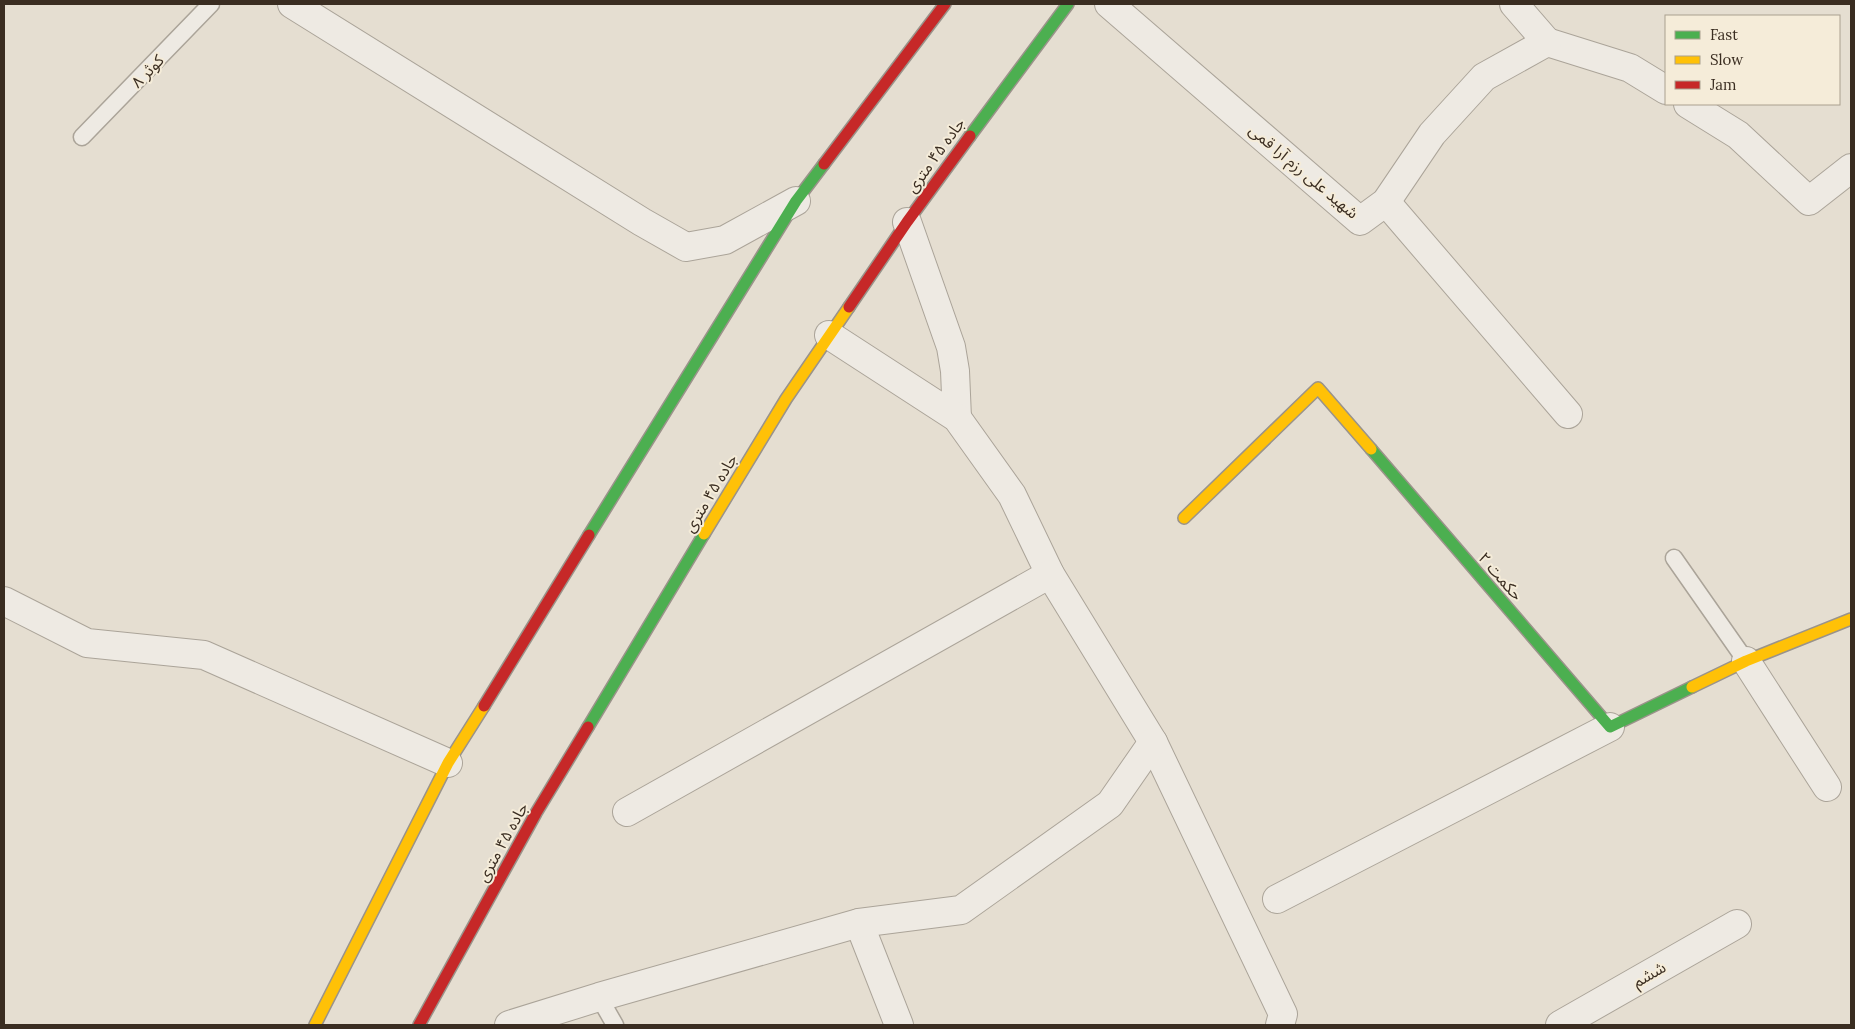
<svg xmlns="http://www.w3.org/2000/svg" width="1855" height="1029" viewBox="0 0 1855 1029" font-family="Lora,'Noto Sans Arabic',serif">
  <rect width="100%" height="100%" fill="#e5ded1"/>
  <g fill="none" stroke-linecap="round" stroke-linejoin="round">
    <g stroke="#aba499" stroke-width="19">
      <g id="lane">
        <path d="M82,137l129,-133"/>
        <path d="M1674,558l72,103"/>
        <path d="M599,997l16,28"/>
      </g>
    </g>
    <g stroke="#aba499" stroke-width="30">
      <g id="street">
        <path d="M292,4l350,218 44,25 39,-7 71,-39"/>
        <path d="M1109,4l251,217 26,-19 46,-68 52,-57 63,-35 83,26 36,22"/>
        <path d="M1514,4l33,38"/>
        <path d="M1688,104l50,31 71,66 42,-33"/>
        <path d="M1386,202l182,212"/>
        <path d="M907,222l44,125 4,24 2,47"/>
        <path d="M829,335l128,83 55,77 38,79 103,168 130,272 -3,11"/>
        <path d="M4,601l83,42 117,12 244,108"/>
        <path d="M1746,661l81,126"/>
        <path d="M627,812l423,-238"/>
        <path d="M1277,899l333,-172"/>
        <path d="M859,923l40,102"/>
        <path d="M509,1025l90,-28 260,-74 102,-13 149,-106 43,-62"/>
        <path d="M1560,1025l177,-101"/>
      </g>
    </g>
    <g stroke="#9a938a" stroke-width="14">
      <g id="fast">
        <path d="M970,136l98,-132"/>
        <path d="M1371,449l239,278 82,-40"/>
        <path d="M589,535l207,-334 28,-37"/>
        <path d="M588,727l116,-193"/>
      </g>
    </g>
    <g stroke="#9a938a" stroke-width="14">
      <g id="slow">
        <path d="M1184,518l134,-130 53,61"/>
        <path d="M704,534l82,-135 63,-92"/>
        <path d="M1692,687l54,-26 105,-42"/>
        <path d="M315,1025l133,-262 36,-57"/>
      </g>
    </g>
    <g stroke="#9a938a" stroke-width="14">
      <g id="jam">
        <path d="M824,164l121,-160"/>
        <path d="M849,307l58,-85 63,-86"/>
        <path d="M484,706l105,-171"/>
        <path d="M419,1025l117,-212 52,-86"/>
      </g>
    </g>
    <use href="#lane" stroke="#eeeae3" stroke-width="16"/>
    <use href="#street" stroke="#eeeae3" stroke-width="28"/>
    <use href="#fast" stroke="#4caf50" stroke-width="11"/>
    <use href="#slow" stroke="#ffc107" stroke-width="11"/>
    <use href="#jam" stroke="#c62828" stroke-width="11"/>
  </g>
  <g text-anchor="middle" stroke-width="4" stroke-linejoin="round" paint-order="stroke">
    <g font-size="16" fill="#3a2d21" stroke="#f5ecd9">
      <text transform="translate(147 71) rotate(-46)" y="6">کوثر ۸</text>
      <text transform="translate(935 155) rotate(-54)" y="6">جاده ۴۵ متری</text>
      <text transform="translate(1304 171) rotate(40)" y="6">شهید علی رزم آرا قمی</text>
      <text transform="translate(710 493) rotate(-59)" y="6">جاده ۴۵ متری</text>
      <text transform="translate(1501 576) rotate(49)" y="6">حکمت ۲</text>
      <text transform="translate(502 842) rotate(-61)" y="6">جاده ۴۵ متری</text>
      <text transform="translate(1649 974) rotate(-30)" y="6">ششم</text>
    </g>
  </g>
  <rect width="1855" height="1029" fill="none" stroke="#3a2d21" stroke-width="10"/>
  <rect x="1665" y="15" width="175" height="90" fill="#f5ecd9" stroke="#aaa08f"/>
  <rect x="1675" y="31" width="25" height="8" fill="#4caf50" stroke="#aaa08f"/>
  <text x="1710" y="40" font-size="15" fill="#3a2d21">Fast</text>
  <rect x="1675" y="56" width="25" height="8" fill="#ffc107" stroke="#aaa08f"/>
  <text x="1710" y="65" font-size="15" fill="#3a2d21">Slow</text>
  <rect x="1675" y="81" width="25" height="8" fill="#c62828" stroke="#aaa08f"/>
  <text x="1710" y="90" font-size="15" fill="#3a2d21">Jam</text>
</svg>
